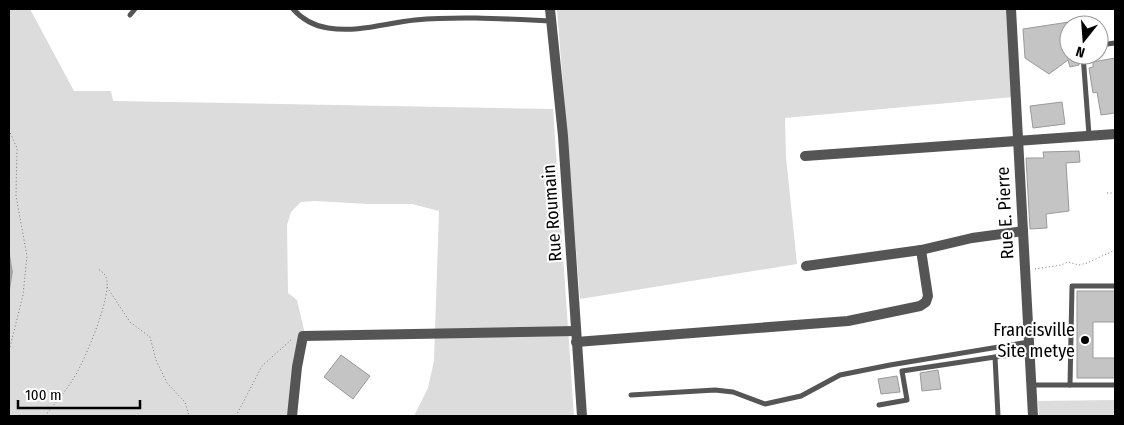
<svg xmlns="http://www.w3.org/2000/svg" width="1124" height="425" viewBox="0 0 1124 425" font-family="'Fira Sans Condensed',sans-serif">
  <rect width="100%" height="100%" fill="#fff"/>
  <g fill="#dcdcdc">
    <path d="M9,9h21l44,82h37l2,10 440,8 21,307h-160l14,-28 6,-27 5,-150 -27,-7h-43l-54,-3 -14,1 -10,10 -4,13 1,68 9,7 7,30 -7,86h-288v-119l4,-25 -4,-24z"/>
    <path d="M557,9h450l6,88 -228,21 1,39 11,107 -217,35z"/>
    <path d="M1115,400v16h-76l-1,-15z"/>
  </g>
  <path fill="#a3a3a3" d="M9,248l4,24 -4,25z"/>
  <g fill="#c4c4c4" stroke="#999">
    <path d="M1069,22v33h10v10l-9,2 -2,-7 -19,14 -24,-16 -2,-29z"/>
    <path d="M1115,58v55l-14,2 -4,-23 -4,1 -4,-25 4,-1v-5z"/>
    <path d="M1062,102l3,22 -32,4 -3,-22z"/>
    <path d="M1079,151l1,11 -14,1 3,48 -23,3 1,14 -17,1 -4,-71h18l-1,-6z"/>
    <path d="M1077,291h38v31h-22v36h22v20h-38z"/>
    <path d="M341,355l29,21 -17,23 -29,-22z"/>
    <path d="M938,370l3,19 -19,2 -2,-18z"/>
    <path d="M897,376l3,16 -19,2 -3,-15z"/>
  </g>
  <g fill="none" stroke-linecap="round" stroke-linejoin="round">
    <g stroke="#777" stroke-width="1" stroke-dasharray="1 2.5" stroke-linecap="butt">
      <path d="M9,130l8,18 -1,48 11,60 -4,39 -14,56"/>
      <path d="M1107,193h8"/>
      <path d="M1035,269l26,-4 7,-3 11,3 8,-2 28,-13"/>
      <path d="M107,287l23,35 20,15 6,23 11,23 18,19 4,14"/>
      <path d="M45,416c10,-13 22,-26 30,-40 10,-17 38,-81 31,-99 -1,-3 -5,-6 -8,-8"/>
      <path d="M236,416l26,-50 30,-27"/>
    </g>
    <g stroke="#555" stroke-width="5">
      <path d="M293,9c9,10 21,17 35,19 30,5 58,-5 87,-8 46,-4 92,-1 137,1"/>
      <path d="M130,15l5,-6"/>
      <path d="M1099,45l16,-2"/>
      <path d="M1083,55l6,80"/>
      <path d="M1032,385h83"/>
      <path d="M1070,385l2,-99h43"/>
      <path d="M631,395l84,-5 18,2 32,12 36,-8 39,-21 50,-10 139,-23"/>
      <path d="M879,405l28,-5 -5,-29 93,-14"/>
      <path d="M998,416l-3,-59 27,-3 7,-3"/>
    </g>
    <g stroke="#555" stroke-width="10">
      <path d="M550,9l13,127 19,280"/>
      <path d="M1011,9l22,407"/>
      <path d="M805,156l310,-22"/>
      <path d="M806,266l115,-16 51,-12 51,-7"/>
      <path d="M576,342l272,-21 72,-15 6,-4 2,-6 -7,-46"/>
      <path d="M292,416l5,-49 6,-31 273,-5"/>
    </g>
  </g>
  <circle fill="#000" stroke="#fff" stroke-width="2" cx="1085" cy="340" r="5"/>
  <g text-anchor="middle" stroke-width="4" stroke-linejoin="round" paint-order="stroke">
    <g font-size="18" fill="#000" stroke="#fff">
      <text transform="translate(552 213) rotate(-94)" y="6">Rue Roumain</text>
      <text transform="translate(1005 213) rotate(-93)" y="6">Rue E. Pierre</text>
    </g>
    <g font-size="18" fill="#000" stroke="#fff" text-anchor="end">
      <text x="1075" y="336">Francisville<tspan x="1075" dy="21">Site metye</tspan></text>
    </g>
  </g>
  <rect width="1124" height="425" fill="none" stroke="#000000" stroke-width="20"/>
  <g transform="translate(1084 40) rotate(197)"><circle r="24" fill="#ffffff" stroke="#999999"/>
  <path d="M0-4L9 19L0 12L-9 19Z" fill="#000000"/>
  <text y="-8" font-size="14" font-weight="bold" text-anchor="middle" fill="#000000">N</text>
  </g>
  <path d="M18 400v8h122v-8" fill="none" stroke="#000000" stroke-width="2.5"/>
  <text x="25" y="400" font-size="15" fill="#000000" stroke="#ffffff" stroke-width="4" paint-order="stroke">100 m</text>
</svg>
